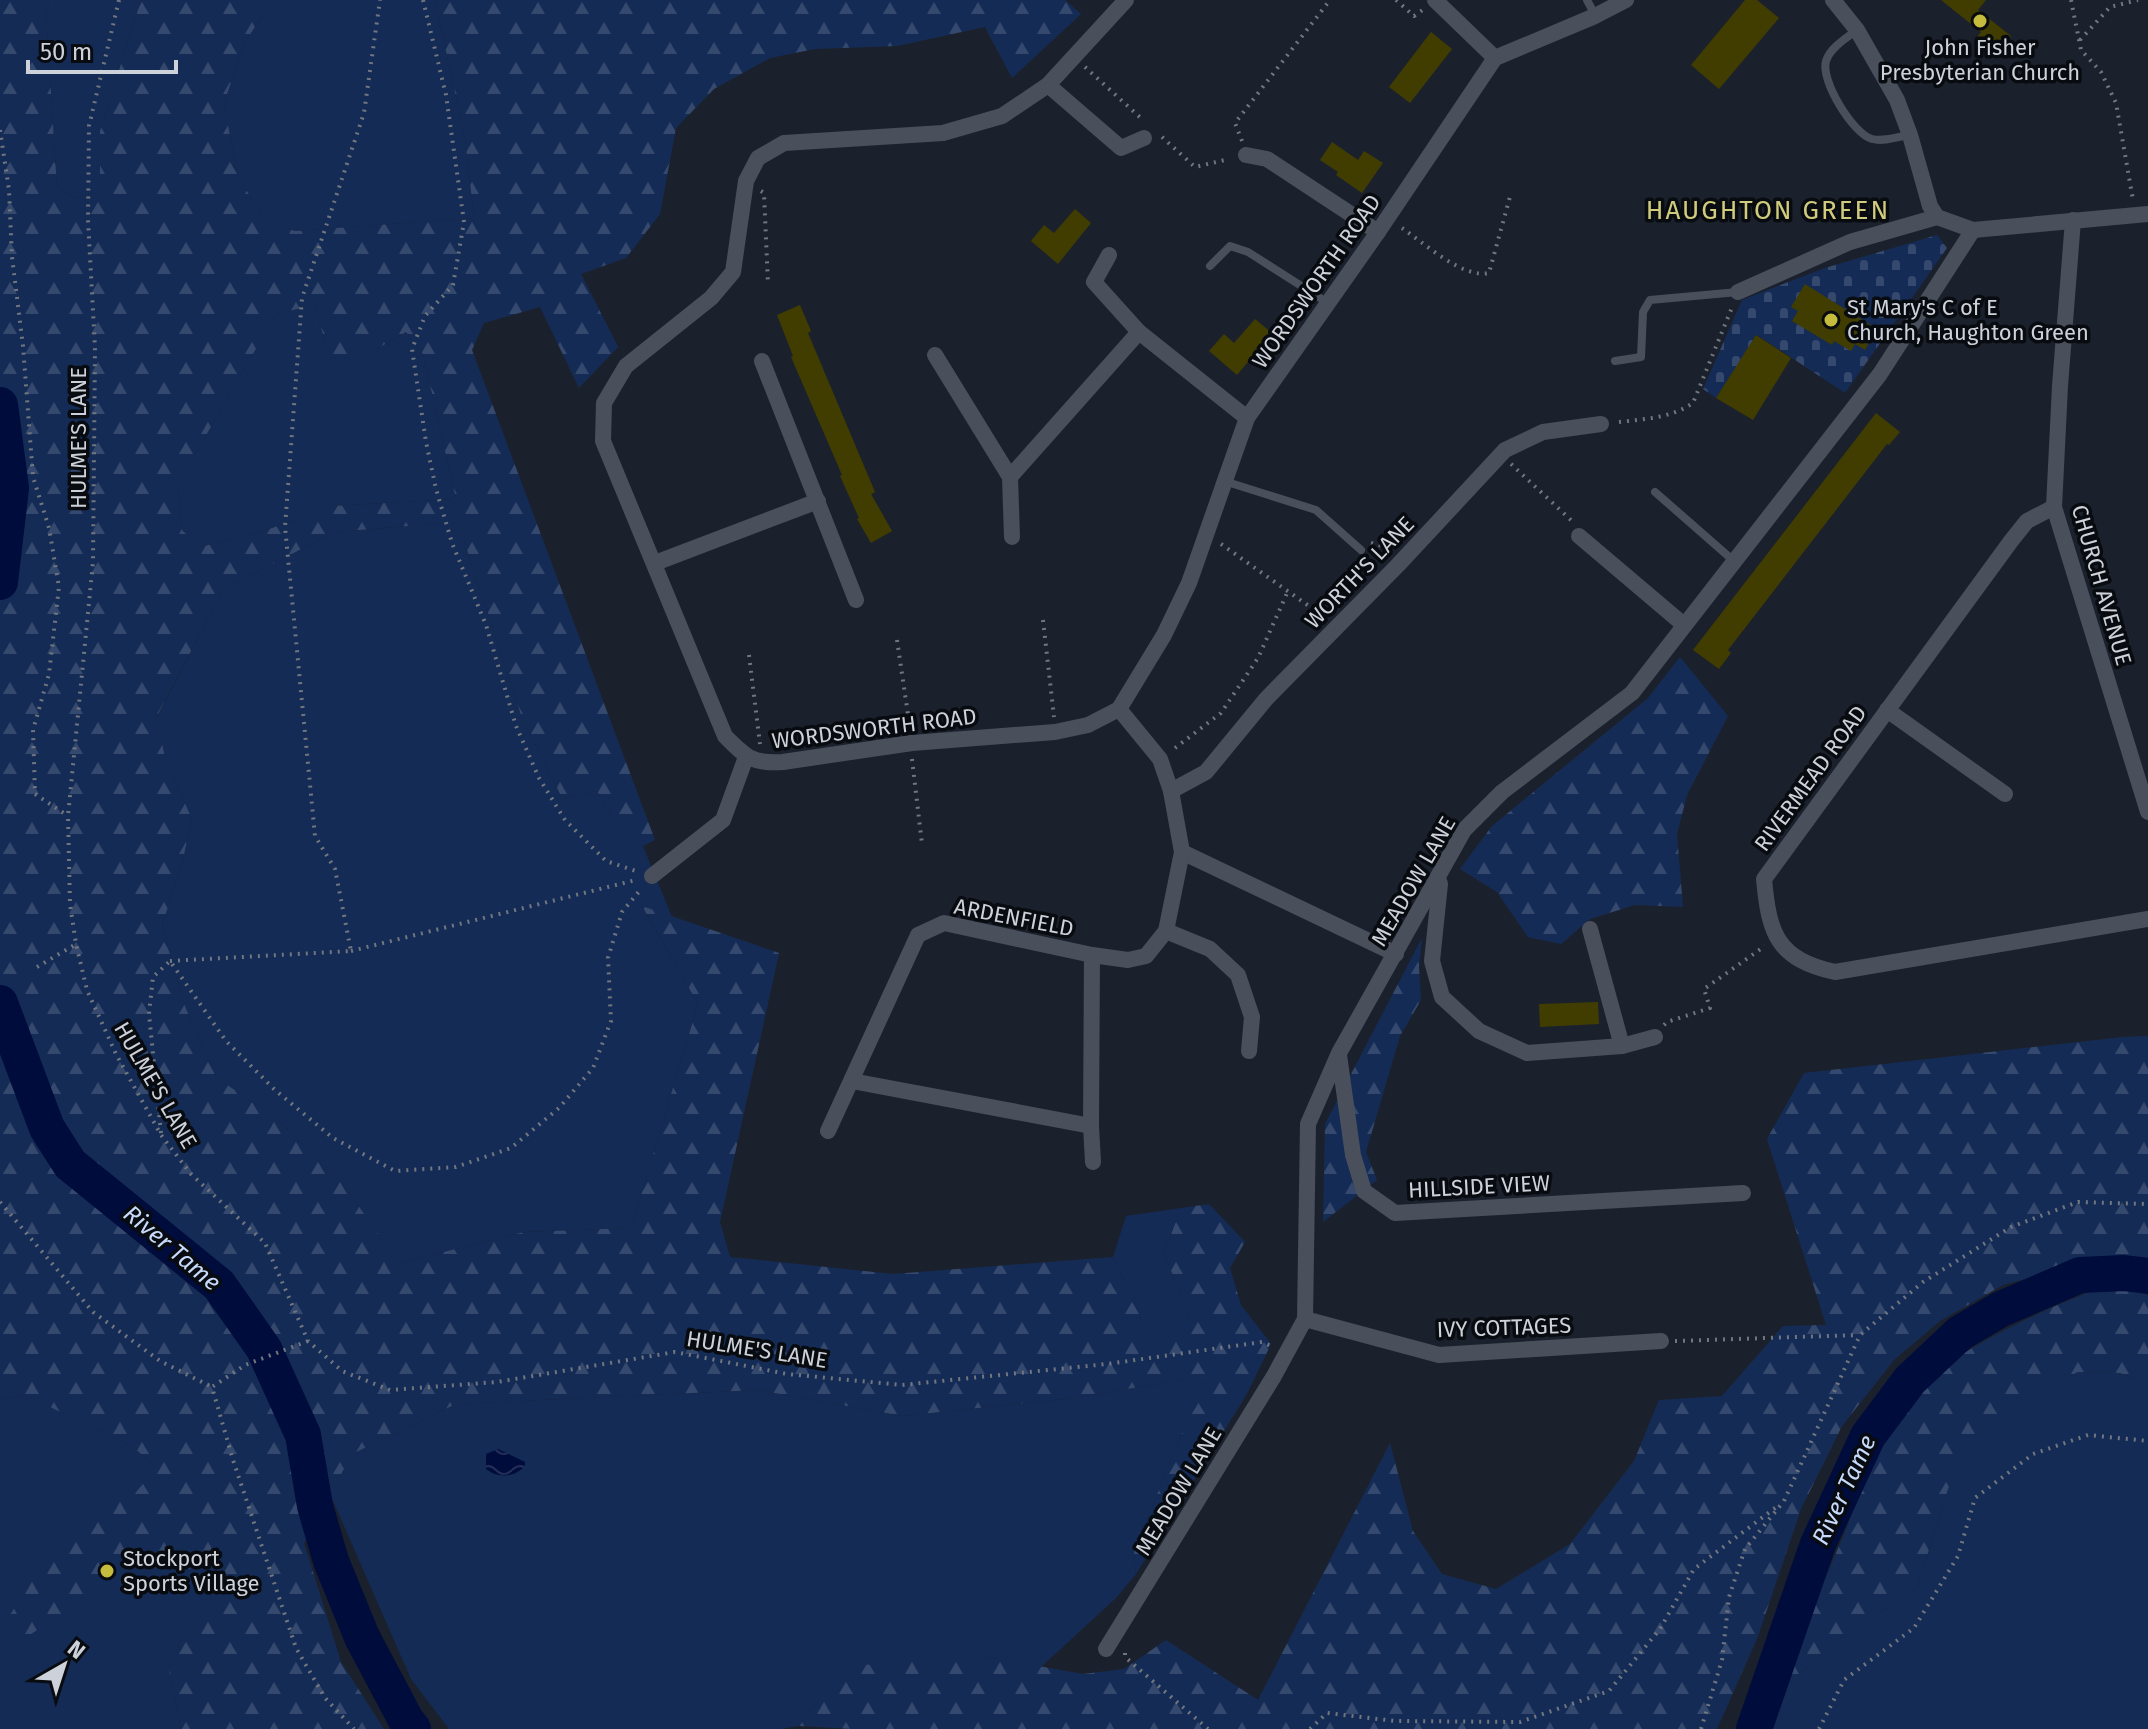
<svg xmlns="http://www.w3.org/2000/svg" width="2148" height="1729" viewBox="0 0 2148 1729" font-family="'Fira Sans',sans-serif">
  <defs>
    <pattern id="forest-firs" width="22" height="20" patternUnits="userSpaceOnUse" patternTransform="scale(2)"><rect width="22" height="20" fill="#142b56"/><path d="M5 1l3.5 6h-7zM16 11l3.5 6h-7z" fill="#35496e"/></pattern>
    <pattern id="cemetery-stones" width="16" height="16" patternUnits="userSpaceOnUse" patternTransform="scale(2)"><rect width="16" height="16" fill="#142b56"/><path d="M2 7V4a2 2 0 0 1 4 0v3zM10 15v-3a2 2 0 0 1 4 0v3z" fill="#35496e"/></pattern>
    <pattern id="water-waves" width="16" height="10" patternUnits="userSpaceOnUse" patternTransform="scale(2)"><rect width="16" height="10" fill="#000c3b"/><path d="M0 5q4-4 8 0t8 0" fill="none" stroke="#242e57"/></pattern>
  </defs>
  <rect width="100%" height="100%" fill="#1b212c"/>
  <g fill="#142b56">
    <path d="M49,0h92l-41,131v61l-26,6 -17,-10 -11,-175z"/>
    <path d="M273,0h162l30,139 9,79 -179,13 -31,-11 -27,-46 -13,-71 21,-61z"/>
    <path d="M315,305l11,41 49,4 31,-18 17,22 33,145 -124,7 -71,26 -61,15 -18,-17 -4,-46 98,-170z"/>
    <path d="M458,522l63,193 41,83 35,-7 26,45 20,10 29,71 -29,-9 55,96 -67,224 -107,4 -125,31 -56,-79 -64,-63 -63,-44 -32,-73 -22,-78 21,-67 9,-40 -26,-58 -10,-42 67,-129 111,-58z"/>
    <path d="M1181,1208l-17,45 25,62 -39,49 -11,-53 -26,-54 13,-41z"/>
    <path d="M2078,1372l42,1 28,11v345h-381l17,-41 47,-44 86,-56 31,-99 27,-48 58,-47z"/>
    <path d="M1181,1380l30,4 -26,41 -51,127 2,22 -20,24 -75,69 -59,-11 -166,48 -17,22 -18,3h-332l-38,-50 -81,-185 22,-40 104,-50 302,-14 145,26 170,-18z"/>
    <path d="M27,1396l106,51 24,21 56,111 -5,16 -40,70 13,64h-181v-330z"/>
  </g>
  <g fill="url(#forest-firs)" fill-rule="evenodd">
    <path d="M0,0h49l-3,13 11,175 17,10 26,-6v-61l41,-131h132l-28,42 -21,61 13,71 27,46 31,11 179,-13 -9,-79 -30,-139h630l16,14 -69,64 -27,-51 -88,19 -82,3 -45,9 -56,31 -38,39 -16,86 -34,44 -45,16 37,73 -39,41 -39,-81 -56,16 -12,27 183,490 -12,6 -20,-10 -26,-45 -35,7 -41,-83 -63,-193 -124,10 -111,58 -67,128 10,43 26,58 -9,40 -21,67 22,78 32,73 63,44 64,63 56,79 125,-31 107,-4 67,-224 -56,-98 137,47 -59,269 10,35 163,17 220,-17 26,54 11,52 39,-48 -25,-62 17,-45 28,-4 36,38 -15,26 11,37 30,39 -23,48 -112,182 -2,-22 51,-127 25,-41 -29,-4 -108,18 -170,18 -145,-26 -302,14 -104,50 -48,89 37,119 43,67h-203l-13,-64 40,-70 5,-16 -57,-24 -55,19 -33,36 -43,28 -18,-18 40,-66 44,-46 45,-16 21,-24 -24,-21 -106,-51 -27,3zM315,305l11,41 23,26 26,-22 31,-18 17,22 33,145 -124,7 -71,26 -61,15 -18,-17 -4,-46 98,-170z"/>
    <path d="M1680,657l48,59 -41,79 -10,39 6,73 -48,-2 -45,14 -29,25 -33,-7 -31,-45 -37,-23 32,-43 156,-128z"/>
    <path d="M1422,938l-3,29 2,33 -21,36 -34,116 11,28 -54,42 2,-98z"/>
    <path d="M2148,1036v227l-22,-4 -51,7 -72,19 -63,36 -46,39 -52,66 -41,83 -44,130 -40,90h-864l-54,-3 17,-22 47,-39 119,-9 101,18 41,-5 42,-29 92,60 132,-257 23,88 29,43 54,15 74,-45 64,-83 25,-61 63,-4 61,-70 43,-1 -59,-186 37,-66 319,-36z"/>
    <path d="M2101,1288l29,1 18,6v89l-28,-11 -42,-1 -45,22 -57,47 -28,48 -31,99 -86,56 -47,44c16,-51 37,-100 58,-149 22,-54 42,-111 83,-155 32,-36 130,-80 176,-96z"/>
  </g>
  <path fill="url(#cemetery-stones)" d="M1937,235l10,13 -102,145 -88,-58 -41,63 -13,-9 39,-89 83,-32z"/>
  <path fill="url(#water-waves)" d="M498,1449l27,13v4c-10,11 -27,13 -39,3v-15z"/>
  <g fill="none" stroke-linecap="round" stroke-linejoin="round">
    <g stroke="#000c3b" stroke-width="36">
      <path d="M0,405l11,83 -11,94"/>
      <path d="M0,1003l47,125 23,36 149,121 45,64 39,86 12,71 16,55 31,76 44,83 7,9"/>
      <path d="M1754,1729l64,-185 50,-108 42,-56 50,-47 41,-24 79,-34 44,-2 24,3"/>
    </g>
  </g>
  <g fill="#413d00">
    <path d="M1745,0h12l22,18 -60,71 -28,-24z"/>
    <path d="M1941,0h45l-8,10 33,26 -17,21 -20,-16 7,-9z"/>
    <path d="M1431,32l21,17 -42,54 -21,-16z"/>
    <path d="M1332,142l26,18 6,-9 19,12 -21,30 -26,-18 2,-3 -18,-12z"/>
    <path d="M1075,209l16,14 -33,41 -27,-23 13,-16 10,8z"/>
    <path d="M1805,284l72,45 -12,21 -10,-6 -4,7 -17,-10 -2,4 -40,-24 6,-10 -7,-4z"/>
    <path d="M800,305l11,26 -3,2 67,159 -4,2 21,37 -21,12 -14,-24 2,-1 -19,-42 2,-1 -51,-118 2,-1 -16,-41z"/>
    <path d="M1255,319l17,14 -35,42 -28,-24 15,-17 10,9z"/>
    <path d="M1756,335l35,23 -38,62 -37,-22z"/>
    <path d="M1876,413l24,19 -11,13 -2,-1 -159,206 3,3 -12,16 -26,-19z"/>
    <path d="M1598,1002l1,22 -59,3 -1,-23z"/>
  </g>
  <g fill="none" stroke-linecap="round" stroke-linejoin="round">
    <g stroke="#71767f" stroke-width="4" stroke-dasharray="2 6" stroke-linecap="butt">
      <path d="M119,0l-30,126 -1,94 7,128 -2,214 -25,254 2,88 6,40 11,46 29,64 45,81 30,39 74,69 43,98 34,30 48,19 107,-8 178,-30 112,22 115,11 205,-21 155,-22 11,5"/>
      <path d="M423,0l23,95 18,127 -11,63 -28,31 -13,33 14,93 10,47 16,54 34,82 30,101 23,52 26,42 41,41 30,10"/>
      <path d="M1396,0l18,16 10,-7"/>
      <path d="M2071,0l10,50 20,22 15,31 17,97"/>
      <path d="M2080,40l30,-33 28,-7"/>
      <path d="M1085,67l58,53"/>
      <path d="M0,130l9,60 3,67 11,89 10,131 16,51 10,59 -10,87 -16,56 2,64 33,22"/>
      <path d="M1162,137l33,30 34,-8"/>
      <path d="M1242,141l-7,-18 95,-123"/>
      <path d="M761,191l3,2 4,91"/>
      <path d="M1402,228c22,15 61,51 87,45l22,-80"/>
      <path d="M1619,422c26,-3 52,-4 74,-19l40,-98"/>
      <path d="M1511,464l61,57"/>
      <path d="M1371,543l18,5"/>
      <path d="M1221,544l102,72"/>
      <path d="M1043,620l11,97"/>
      <path d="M897,640l13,88"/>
      <path d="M749,655l11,89"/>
      <path d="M1175,748l46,-35 37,-55 30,-67"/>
      <path d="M912,759l10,85"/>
      <path d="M351,951l285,-71"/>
      <path d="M170,961l181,-10 -16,-82 -20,-33 -30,-309 17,-229 62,-185 16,-113"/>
      <path d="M37,967l39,-23"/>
      <path d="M1664,1025l3,-3 43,-14 -6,-19 61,-43"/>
      <path d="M161,1133l-12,-119 4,-37 17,-16 56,80 49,49 58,48 62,33 61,-4 55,-19 48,-40 34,-40 18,-47 -3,-63 14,-46 20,-24"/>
      <path d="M0,1202l93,110 67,49 52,26"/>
      <path d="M308,1341l-63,24 -33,22 21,73 63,188 29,50 29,31"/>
      <path d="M1675,1341l183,-6"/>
      <path d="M1125,1653v4l83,72"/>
      <path d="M1310,1729l17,-16 68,8 125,1 89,-31 51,-62 34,-60 85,-64"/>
      <path d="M1701,1729l21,-69 7,-63 16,-48 39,-48 76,-166 63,-53 88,-55 67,-25 70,2"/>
      <path d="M1819,1729l25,-49 70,-52 44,-72 17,-58 58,-44 55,-19 60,6"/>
    </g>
    <g stroke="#49505c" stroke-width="8">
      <path d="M1587,0l8,15"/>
      <path d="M1857,30c-11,8 -27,18 -31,31 -6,19 27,73 46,78 11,3 26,-2 37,-4"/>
      <path d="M1210,266l20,-20 18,6 80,51"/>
      <path d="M1615,361l26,-4 2,-45 7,-12 88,-8"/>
      <path d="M1224,481l92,29 45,40"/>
      <path d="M1655,492l80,70"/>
    </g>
    <g stroke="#49505c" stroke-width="16">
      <path d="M1126,0l-78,85 -46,31 -59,17 -159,10 -26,15 -12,23 -13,91 -22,26 -85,68 -22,37 -1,38 122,295c21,21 27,28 58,26l129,-19 143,-11 33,-7 31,-16 45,-74 25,-52 58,-165 131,-186 117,-174 100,-42 31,-16"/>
      <path d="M1435,0l60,58"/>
      <path d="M1833,0l24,30 40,70 13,35 20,71 7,11 36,13 175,-16"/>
      <path d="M1048,85l73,63 23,-10"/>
      <path d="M1246,155l21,4 111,73"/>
      <path d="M2073,220l-13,166 -6,121 94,305"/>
      <path d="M1109,255l-15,27 45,50 108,86"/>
      <path d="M1738,292l112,-50 87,-25"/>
      <path d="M935,355l75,122 2,60"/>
      <path d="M762,361l94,239"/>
      <path d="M1010,477l129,-145"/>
      <path d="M2054,507l-27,14 -16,20 -247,338c5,55 13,80 71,93l313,-53"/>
      <path d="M1579,536l105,89"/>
      <path d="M655,563l163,-62"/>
      <path d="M1887,710l118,84"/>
      <path d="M1171,791l35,-19 60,-73 132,-134 107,-115 38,-18 58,-8"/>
      <path d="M1182,852l214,102"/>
      <path d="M652,876l71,-56 23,-63"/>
      <path d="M1438,878l2,6 -8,77 10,36 37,34 48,22 95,-7 33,-9"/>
      <path d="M1590,929l32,117"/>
      <path d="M1166,931l44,18 28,26 14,42 -3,34"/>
      <path d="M1092,955l36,5 18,-4 20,-25 16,-79 -11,-61 -11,-32 -41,-50"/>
      <path d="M1339,1055l14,100 11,36 31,22 348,-20"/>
      <path d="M852,1081l239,45"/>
      <path d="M828,1131l90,-196 26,-12 148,32 -1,171 2,36"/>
      <path d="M1305,1319l134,36 222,-14"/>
      <path d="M1106,1649l168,-273 31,-57 3,-195 31,-71 125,-223 38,-38 130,-99 248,-319 93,-144"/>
    </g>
  </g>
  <g fill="#c5bc3d" stroke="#080b0f" stroke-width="3">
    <circle cx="1980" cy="21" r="8"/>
    <circle cx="1831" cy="320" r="8"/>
    <circle cx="107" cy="1571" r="8"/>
  </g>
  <g text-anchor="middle" stroke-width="7" stroke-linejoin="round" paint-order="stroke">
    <g font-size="22" fill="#cdd1d9" stroke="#080b0f" text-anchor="start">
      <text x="1980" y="55" text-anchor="middle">John Fisher<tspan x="1980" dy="25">Presbyterian Church</tspan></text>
      <text x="1847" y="315">St Mary's C of E<tspan x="1847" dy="25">Church, Haughton Green</tspan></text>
      <text x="123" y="1566">Stockport<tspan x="123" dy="25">Sports Village</tspan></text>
    </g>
    <g font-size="22" fill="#cdd1d9" stroke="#080b0f">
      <text transform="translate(1316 281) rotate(-55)" y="8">WORDSWORTH ROAD</text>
      <text transform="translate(78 438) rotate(-90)" y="8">HULME'S LANE</text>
      <text transform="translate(1359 572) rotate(-46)" y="8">WORTH'S LANE</text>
      <text transform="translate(2102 585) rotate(74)" y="8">CHURCH AVENUE</text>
      <text transform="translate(874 728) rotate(-7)" y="8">WORDSWORTH ROAD</text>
      <text transform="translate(1810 778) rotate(-54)" y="8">RIVERMEAD ROAD</text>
      <text transform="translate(1413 881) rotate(-60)" y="8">MEADOW LANE</text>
      <text transform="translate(1014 917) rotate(11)" y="8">ARDENFIELD</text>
      <text transform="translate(156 1085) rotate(60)" y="8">HULME'S LANE</text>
      <text transform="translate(1479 1186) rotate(-3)" y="8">HILLSIDE VIEW</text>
      <text transform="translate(1504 1327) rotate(-2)" y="8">IVY COTTAGES</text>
      <text transform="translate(757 1349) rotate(9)" y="8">HULME'S LANE</text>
      <text transform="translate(1178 1491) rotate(-59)" y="8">MEADOW LANE</text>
    </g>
    <g font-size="24" font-style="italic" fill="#c7dafb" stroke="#080b0f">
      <text transform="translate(172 1248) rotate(40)" y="8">River Tame</text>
      <text transform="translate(1844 1490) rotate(-65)" y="8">River Tame</text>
    </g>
    <g font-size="26" letter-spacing="2" fill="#d1cc7d" stroke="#080b0f">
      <text x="1768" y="219">HAUGHTON GREEN</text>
    </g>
  </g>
  <g transform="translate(64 1665) rotate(39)" stroke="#080b0f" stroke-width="6" paint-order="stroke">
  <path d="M0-6L14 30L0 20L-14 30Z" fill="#cdd1d9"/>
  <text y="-12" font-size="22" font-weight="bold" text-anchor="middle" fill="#cdd1d9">N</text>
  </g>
  <path d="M28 60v12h148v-12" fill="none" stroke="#cdd1d9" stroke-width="4"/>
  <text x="40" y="60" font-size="24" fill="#cdd1d9" stroke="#080b0f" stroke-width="6" paint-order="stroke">50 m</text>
</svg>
